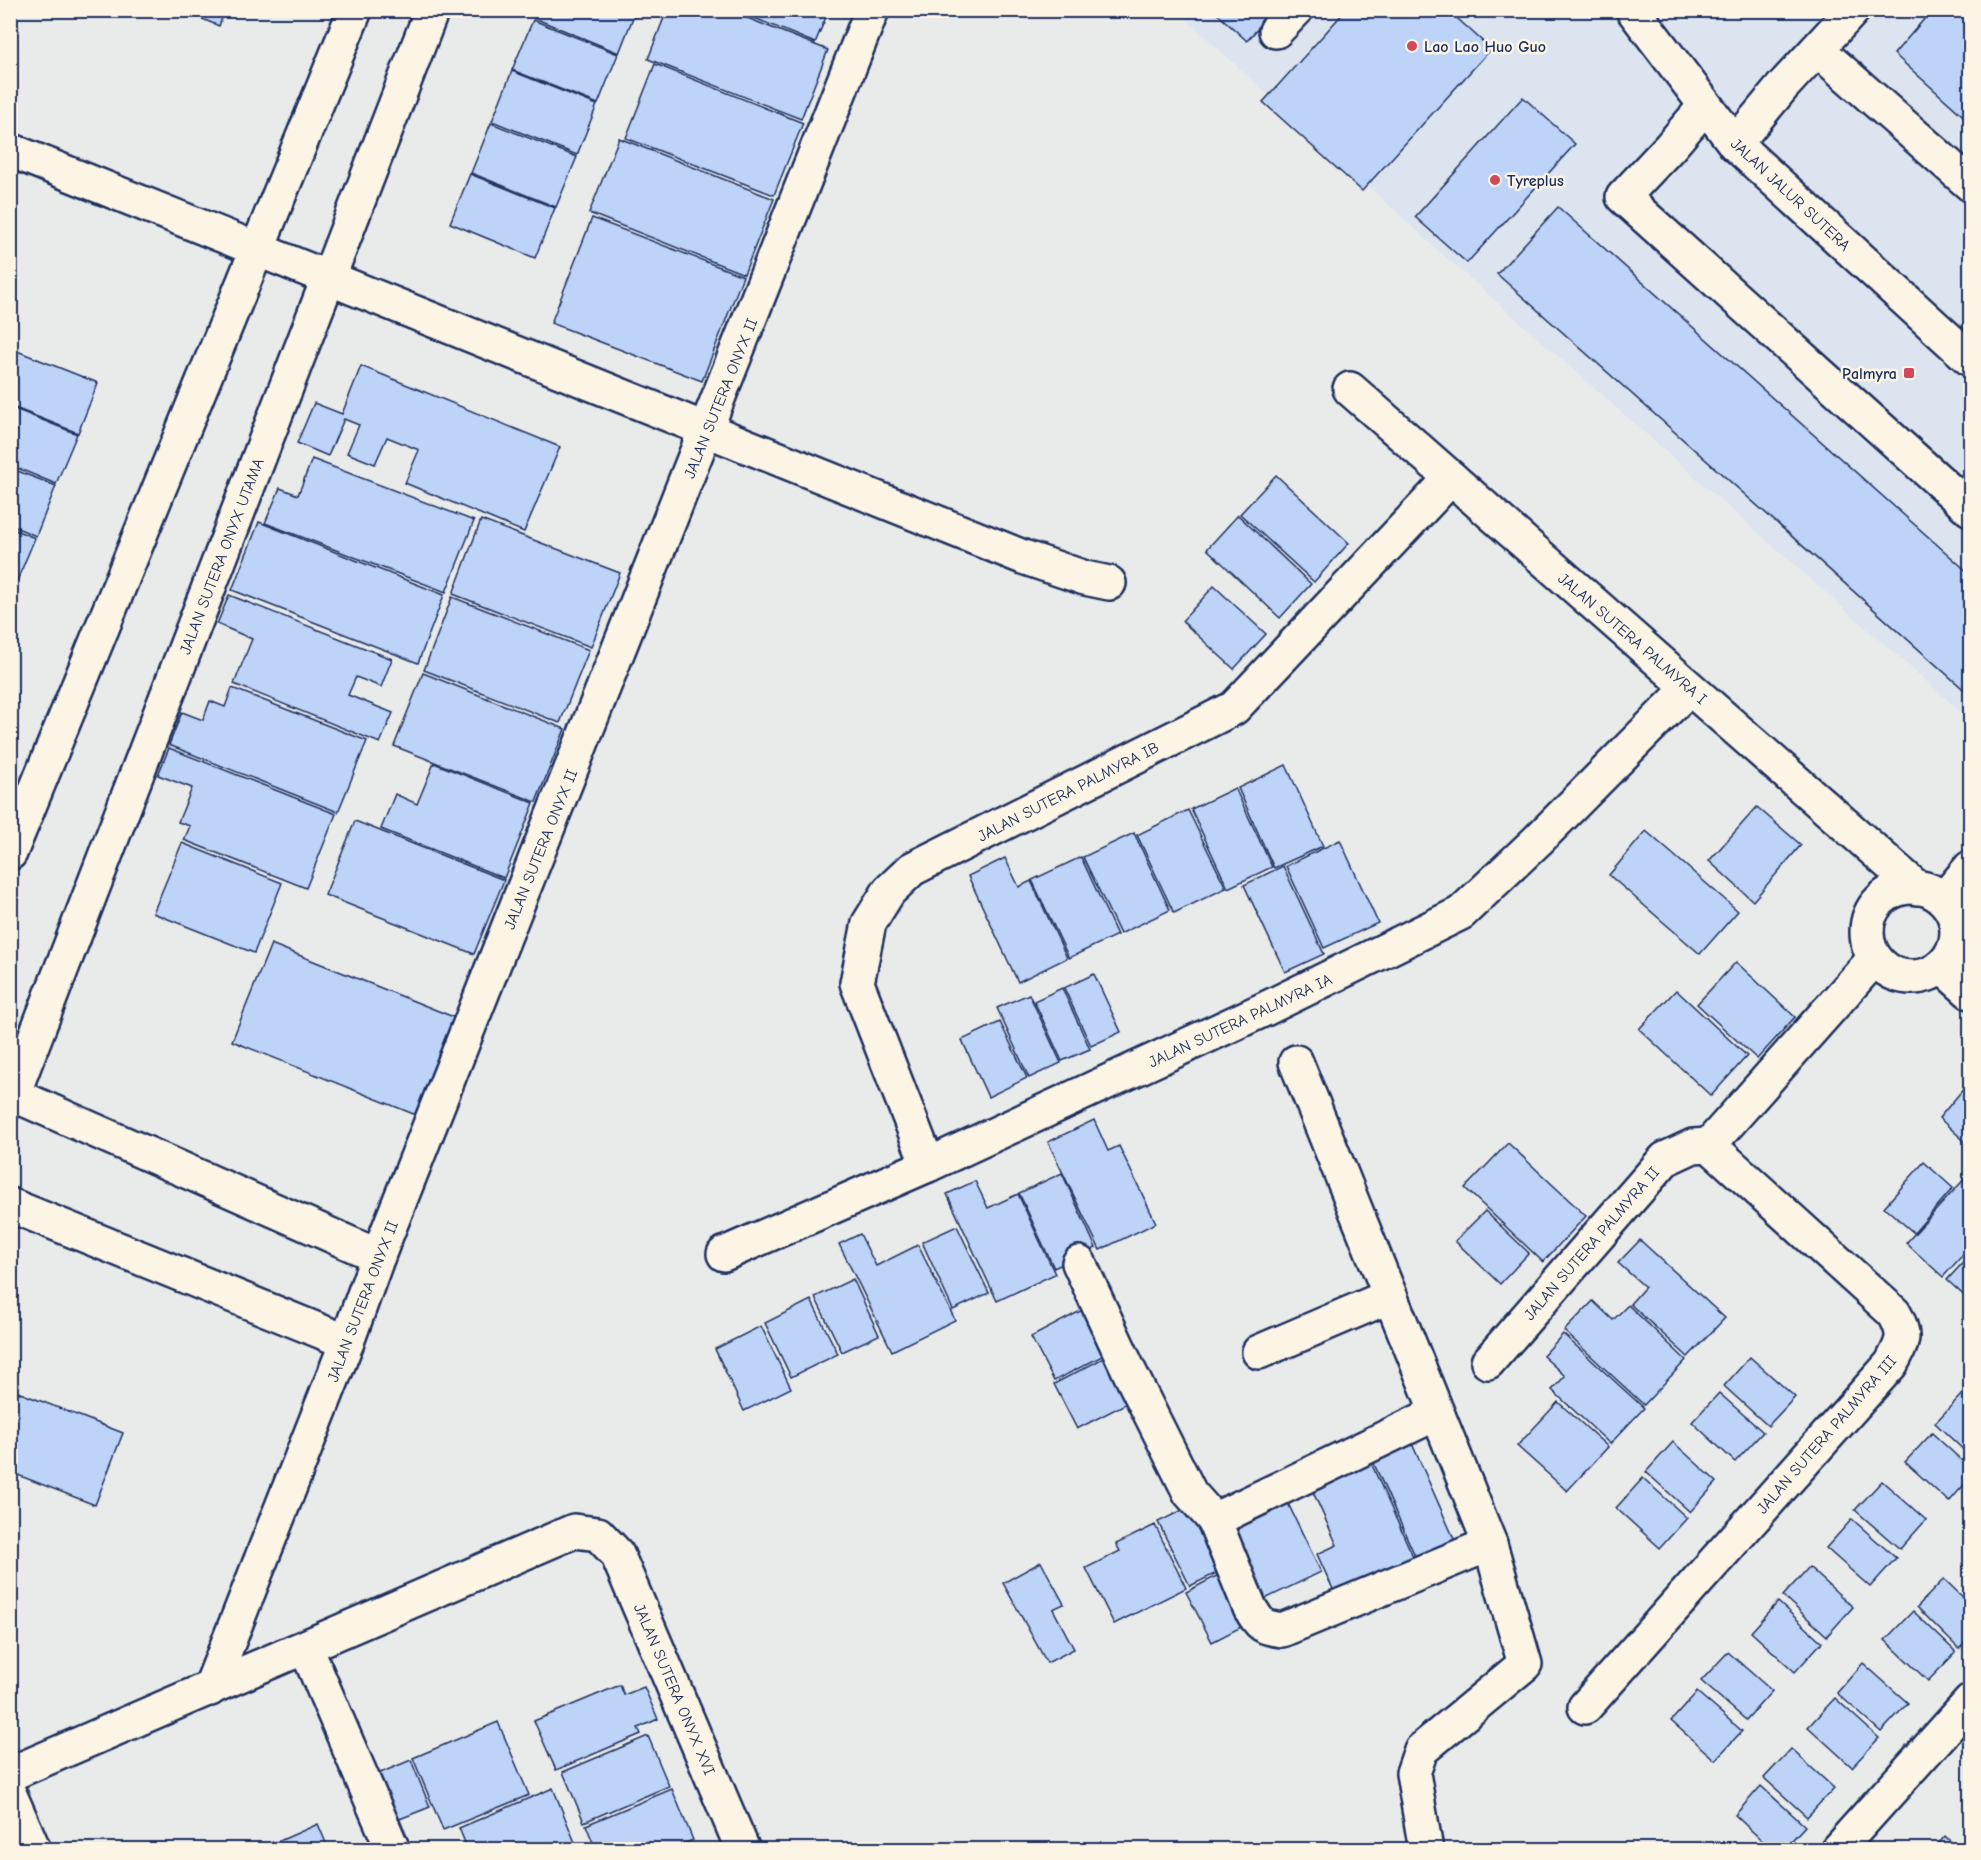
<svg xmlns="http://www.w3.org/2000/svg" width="1981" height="1860" viewBox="0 0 1981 1860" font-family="'Comic Neue',sans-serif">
  <rect width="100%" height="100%" fill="#e9ebeb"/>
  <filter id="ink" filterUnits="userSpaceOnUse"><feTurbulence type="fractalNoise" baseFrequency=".0167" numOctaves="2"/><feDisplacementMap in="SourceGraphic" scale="12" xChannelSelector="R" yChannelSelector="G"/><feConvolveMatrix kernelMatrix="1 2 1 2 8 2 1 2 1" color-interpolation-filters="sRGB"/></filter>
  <g filter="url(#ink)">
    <path fill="#dce4ef" d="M1177,11h793v709l-530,-468z"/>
    <g fill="#bed3f8" stroke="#1b2f5e" stroke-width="1.5">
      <path d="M181,10h44l-6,16z"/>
      <path d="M537,10h99l-17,43 -85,-35z"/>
      <path d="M667,10h60l101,40 -27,69 -153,-60z"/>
      <path d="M735,10h94l-14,33z"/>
      <path d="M1213,10h61l-27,31z"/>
      <path d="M1346,10h102l43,39 -129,142 -99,-89z"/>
      <path d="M1932,10h38v112l-76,-68z"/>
      <path d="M533,20l85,34 -20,50 -86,-34z"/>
      <path d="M655,64l148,59 -29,72 -148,-57z"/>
      <path d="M512,71l85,34 -20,50 -85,-34z"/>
      <path d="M1523,97l52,47 -108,119 -52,-46z"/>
      <path d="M491,123l86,34 -21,50 -85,-34z"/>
      <path d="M619,138l155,61 -30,75 -155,-61z"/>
      <path d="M470,174l85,34 -20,50 -85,-35z"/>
      <path d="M1558,207l412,367v121l-473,-421z"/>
      <path d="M592,218l151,58 -41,105 -151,-58z"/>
      <path d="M12,349l86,34 -20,50 -68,-27v-53z"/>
      <path d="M361,366l199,81 -36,85 -119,-49 14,-33 -32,-13 -12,27 -28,-11 12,-28 -15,-6 -16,37 -31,-13 17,-40 28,11z"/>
      <path d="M10,407l67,27 -21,50 -46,-19z"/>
      <path d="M312,459l162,62 -28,71 -181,-69 15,-35 18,7z"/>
      <path d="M10,468l46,18 -20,50 -26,-11z"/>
      <path d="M1276,475l73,68 -35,39 -74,-68z"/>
      <path d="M1238,515l73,69 -31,34 -73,-69z"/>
      <path d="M481,520l139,53 -29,74 -138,-53z"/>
      <path d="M259,522l185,73 -26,68 -186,-73z"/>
      <path d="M10,528l25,10 -21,50 -4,-2z"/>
      <path d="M1214,586l52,48 -32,35 -52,-48z"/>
      <path d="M229,595l163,64 -11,28 -25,-10 -8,18 45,18 -13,30 -146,-59 18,-45 -35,-15z"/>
      <path d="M452,597l137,53 -29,73 -136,-53z"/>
      <path d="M423,673l142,56 -29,73 -142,-56z"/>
      <path d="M232,688l135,53 -29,71 -169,-67 13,-33 21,8 7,-19 15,6z"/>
      <path d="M169,748l167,66 -30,74 -122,-48 6,-14 -12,-4 14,-34 -34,-13z"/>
      <path d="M434,763l100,40 -30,75 -123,-49 14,-35 22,10z"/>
      <path d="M1286,765l37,81 -49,22 -36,-80z"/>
      <path d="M1235,788l37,79 -44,21 -37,-79z"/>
      <path d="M1757,807l44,38 -48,56 -44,-40z"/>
      <path d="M1188,810l38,78 -52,25 -37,-78z"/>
      <path d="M355,821l149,59 -30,74 -149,-59z"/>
      <path d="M1646,831l92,80 -38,43 -91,-79z"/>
      <path d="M1134,833l36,77 -50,24 -37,-77z"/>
      <path d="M1340,840l38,83 -54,25 -38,-82z"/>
      <path d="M182,843l100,40 -28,70 -101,-40z"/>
      <path d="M1081,857l36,78 -48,23 -37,-78z"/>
      <path d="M1005,858l14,29 12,-6 36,77 -49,24 -50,-106z"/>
      <path d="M1283,866l41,88 -39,18 -41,-87z"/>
      <path d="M271,944l185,74 -40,97 -184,-74z"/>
      <path d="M1736,962l59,55 -38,42 -60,-55z"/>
      <path d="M1094,974l27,58 -30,14 -27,-58z"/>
      <path d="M1062,988l28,61 -28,12 -28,-60z"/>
      <path d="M1676,990l71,66 -36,40 -72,-67z"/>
      <path d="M1029,994l32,69 -32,15 -32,-70z"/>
      <path d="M1000,1022l27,56 -39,19 -26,-57z"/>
      <path d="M1970,1081v65l-31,-28z"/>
      <path d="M1094,1120l14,31 11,-5 37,77 -56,27 -52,-108z"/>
      <path d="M1508,1143l78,73 -43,46 -78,-74z"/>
      <path d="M1924,1162l29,26 -39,45 -30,-26z"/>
      <path d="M1062,1173l34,75 -42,20 -35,-75z"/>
      <path d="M1968,1175l2,2v70l-27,30 -37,-34z"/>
      <path d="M975,1181l13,27 30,-14 37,80 -58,27 -50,-107z"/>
      <path d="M1485,1211l44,42 -29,31 -45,-43z"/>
      <path d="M957,1226l32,67 -36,17 -31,-68z"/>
      <path d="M860,1234l16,32 42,-21 37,75 -63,31 -53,-107z"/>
      <path d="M1640,1240l85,78 -37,39 -58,-53 15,-17 -27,-24z"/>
      <path d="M1970,1255v46l-23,-21z"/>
      <path d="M853,1279l26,56 -37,17 -27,-55z"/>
      <path d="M811,1300l27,54 -47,23 -26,-54z"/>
      <path d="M1593,1301l20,19 15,-15 58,55 -42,45 -80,-74z"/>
      <path d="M1088,1307l22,45 -56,29 -23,-44z"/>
      <path d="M761,1326l30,62 -47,23 -29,-62z"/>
      <path d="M1563,1334l81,74 -34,36 -58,-54 13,-14 -22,-20z"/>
      <path d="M1111,1354l24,45 -58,30 -23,-45z"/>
      <path d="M1750,1357l45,40 -27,29 -44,-40z"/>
      <path d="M10,1389l113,44 -28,72 -85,-33z"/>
      <path d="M1719,1393l44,39 -28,30 -43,-40z"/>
      <path d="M1962,1394l8,8v54l-35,-33z"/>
      <path d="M1558,1402l50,45 -41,44 -50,-45z"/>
      <path d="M1932,1433l38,35v10l-21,24 -44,-40z"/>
      <path d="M1410,1439l45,102 -39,17 -45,-101z"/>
      <path d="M1673,1442l44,40 -27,30 -44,-40z"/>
      <path d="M1367,1454l49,109 -79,35 -20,-44 20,-9 -29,-64z"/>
      <path d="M1643,1478l44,40 -27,30 -44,-40z"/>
      <path d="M1882,1481l44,39 -26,29 -45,-39z"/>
      <path d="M1284,1495l37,77 -58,28 -37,-77z"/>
      <path d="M1195,1504l32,64 -37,18 -32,-64z"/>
      <path d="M1852,1519l44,39 -26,29 -44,-39z"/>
      <path d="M1155,1525l31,63 -72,36 -28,-56 34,-17 -4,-7z"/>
      <path d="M1041,1562l23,42 -11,5 21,40 -27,14 -44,-80z"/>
      <path d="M1809,1567l44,40 -26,29 -44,-40z"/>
      <path d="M1228,1570l25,51 -41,21 -26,-50z"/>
      <path d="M1944,1579l26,25v33l-11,12 -42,-42z"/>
      <path d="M1778,1602l44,40 -27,30 -44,-40z"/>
      <path d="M1913,1611l43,41 -28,29 -43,-41z"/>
      <path d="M1728,1652l44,39 -26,29 -45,-39z"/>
      <path d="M1863,1663l45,40 -27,29 -44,-39z"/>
      <path d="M620,1685l4,10 20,-8 14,32 -20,9 3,6 -85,36 -22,-49z"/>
      <path d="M1697,1692l45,39 -27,29 -44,-39z"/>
      <path d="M1835,1698l44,40 -27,29 -44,-40z"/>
      <path d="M498,1722l31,73 -86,35 -30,-72z"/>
      <path d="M648,1736l21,50 -85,36 -21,-50z"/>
      <path d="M1791,1749l43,39 -27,29 -43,-39z"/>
      <path d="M411,1760l19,47 -38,15 -19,-46z"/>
      <path d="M1761,1786l44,40 -22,24h-11l-37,-35z"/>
      <path d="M553,1788l25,62h-110l-9,-22z"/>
      <path d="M672,1789l21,51 -23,10h-74l-10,-25z"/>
      <path d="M318,1824l11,26h-70z"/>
      <path d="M1945,1836l14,14h-26z"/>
    </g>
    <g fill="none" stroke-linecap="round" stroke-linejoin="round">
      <g stroke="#1b2f5e" stroke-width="38">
        <g id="minor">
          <path d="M1276,31l20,-21"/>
          <path d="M1818,50l152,134"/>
          <path d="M1705,106l-35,41 -47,50 347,312"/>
          <path d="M1735,144l48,-58 70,-76"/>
          <path d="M10,150l1013,407 62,21 24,5"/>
          <path d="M1350,389l567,499"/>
          <path d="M10,853l345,-843"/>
          <circle cx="1912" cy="932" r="45"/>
          <path d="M1944,899l26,-31"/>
          <path d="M1942,967l28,25"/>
          <path d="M1296,1062l194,482 35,120 -104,86 -8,23 13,77"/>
          <path d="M10,1093l368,163"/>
          <path d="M10,1102l422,-1092"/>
          <path d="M928,1165l-71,-182 12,-60 20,-32 23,-22 322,-161 217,-230"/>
          <path d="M10,1205l337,137"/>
          <path d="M724,1254l204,-89 337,-156 196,-96 77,-73 151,-152"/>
          <path d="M1079,1263l51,110 60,120 24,27 223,-107"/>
          <path d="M1259,1352l131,-56"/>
          <path d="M1488,1362l177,-203 28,-13 16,-1 166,-187"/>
          <path d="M1214,1520l36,88c11,18 12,19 32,22l208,-86"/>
          <path d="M306,1648l87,202"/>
          <path d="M210,1689l137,-347 31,-86 494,-1246"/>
          <path d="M1585,1707l306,-343c12,-22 16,-29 3,-51l-185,-168"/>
          <path d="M10,1774l564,-243 24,3 19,20 126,296"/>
          <path d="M10,1795l24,55"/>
          <path d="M1837,1850l133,-148"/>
        </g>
      </g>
      <g stroke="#1b2f5e" stroke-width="38">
        <path id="major" d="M1633,10l102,134 235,215"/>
      </g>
      <use href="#minor" stroke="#fcf5e5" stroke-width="33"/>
      <use href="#major" stroke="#fcf5e5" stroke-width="33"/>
    </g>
  </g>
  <g fill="#d1495b" stroke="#fcf5e5" stroke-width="2">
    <circle cx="1412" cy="46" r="6"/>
    <circle cx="1495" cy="180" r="6"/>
    <rect x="1903" y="367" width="12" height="12" rx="3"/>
  </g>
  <g text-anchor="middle" stroke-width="5" stroke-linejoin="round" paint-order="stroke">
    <g font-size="16" font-weight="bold" fill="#1b2f5e" stroke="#fcf5e5" text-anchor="start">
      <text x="1424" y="52">Lao Lao Huo Guo</text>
      <text x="1507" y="186">Tyreplus</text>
      <text x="1897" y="379" text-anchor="end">Palmyra</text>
    </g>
    <g font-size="16" fill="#1b2f5e" stroke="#fcf5e5">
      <text transform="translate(1791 194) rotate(43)" y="6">JALAN JALUR SUTERA</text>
      <text transform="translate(720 398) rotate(-68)" y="6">JALAN SUTERA ONYX II</text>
      <text transform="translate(221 556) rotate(-69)" y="6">JALAN SUTERA ONYX UTAMA</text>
      <text transform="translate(1633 638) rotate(41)" y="6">JALAN SUTERA PALMYRA I</text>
      <text transform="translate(1068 791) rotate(-27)" y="6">JALAN SUTERA PALMYRA IB</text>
      <text transform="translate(540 849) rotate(-68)" y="6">JALAN SUTERA ONYX II</text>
      <text transform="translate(1240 1020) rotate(-25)" y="6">JALAN SUTERA PALMYRA IA</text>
      <text transform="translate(1591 1243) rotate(-49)" y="6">JALAN SUTERA PALMYRA II</text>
      <text transform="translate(362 1301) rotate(-69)" y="6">JALAN SUTERA ONYX II</text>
      <text transform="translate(1826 1434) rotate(-49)" y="6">JALAN SUTERA PALMYRA III</text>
      <text transform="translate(675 1689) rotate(67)" y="6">JALAN SUTERA ONYX XVI</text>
    </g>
  </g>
  <rect width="1981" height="1860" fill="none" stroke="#fcf5e5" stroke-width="36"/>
  <rect x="18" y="18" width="1945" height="1824" fill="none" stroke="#1b2f5e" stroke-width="2" filter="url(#ink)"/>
</svg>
